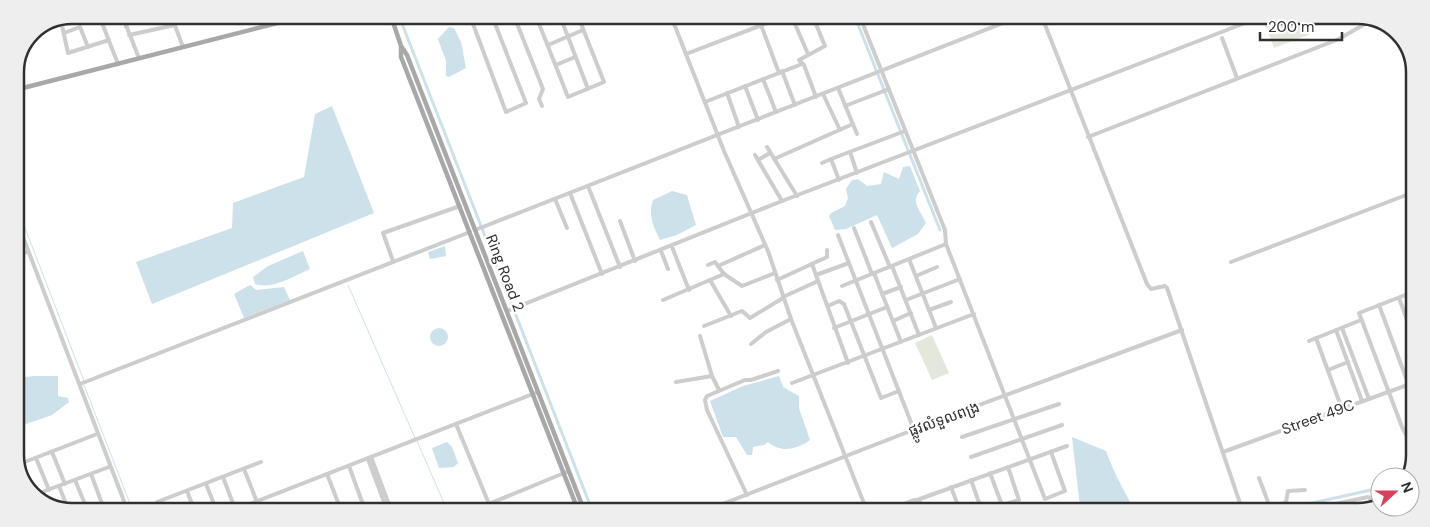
<svg xmlns="http://www.w3.org/2000/svg" width="1430" height="527" viewBox="0 0 1430 527" font-family="'DM Sans','Noto Sans Khmer',sans-serif">
  <rect width="100%" height="100%" fill="#fff"/>
  <g fill="#e4e8dc">
    <path d="M1273,18h37l6,14 -42,16 -10,-26z"/>
    <path d="M932,335l17,38 -17,7 -17,-37z"/>
  </g>
  <g fill="#cde1ea">
    <path d="M449,27l5,1 7,14 5,26 -17,9 -3,-1v-15l-8,-22z"/>
    <path d="M332,106l42,107 -222,91 -16,-42 96,-34 1,-25 71,-26 11,-63z"/>
    <path d="M910,166l10,25c-10,11 1,20 6,32l-8,11 -26,14 -15,-33 -31,14 -11,1 -6,-14 2,-3 14,-7 3,-8 -2,-9 6,-9 6,-1 9,7 14,-2 3,-12 15,7 4,-12z"/>
    <path d="M672,191l15,4 9,30 -19,10 -17,5c-7,-13 -12,-26 -7,-40z"/>
    <path d="M445,246l1,10 -16,3 -2,-7z"/>
    <path d="M303,251l7,18c-16,7 -38,21 -55,15l-2,-7 15,-11z"/>
    <path d="M250,285l6,5 28,-3 6,13 -46,18 -10,-24z"/>
    <circle cx="439" cy="337" r="9"/>
    <path d="M34,376h24v20l10,2 1,4 -17,13 -26,9 -11,7v-53z"/>
    <path d="M779,376l4,11 16,9v12l11,32c-13,10 -30,13 -42,2l-4,3 -11,2 -1,8h-5l-11,-18h-13l-13,-36 33,-15z"/>
    <path d="M1072,437l34,14c8,22 17,38 28,58h5v2h-66l7,-4z"/>
    <path d="M447,442l5,5 6,16 -4,4 -15,1 -7,-20z"/>
  </g>
  <g fill="none" stroke-linecap="round" stroke-linejoin="round">
    <g stroke="#cde1ea" stroke-width="1">
      <path d="M15,202l69,179"/>
      <path d="M348,285l67,153"/>
      <path d="M84,385l48,124"/>
      <path d="M417,441l30,69"/>
    </g>
    <g stroke="#cde1ea" stroke-width="3">
      <path d="M399,16l193,494"/>
      <path d="M855,17l85,213"/>
      <path d="M1281,512l13,-5 86,-19"/>
    </g>
    <g stroke="#cdcdcd" stroke-width="4">
      <path d="M99,15l19,49"/>
      <path d="M122,15l17,43"/>
      <path d="M171,15l12,32"/>
      <path d="M277,15l5,7"/>
      <path d="M470,16l36,96 20,-9 -34,-87"/>
      <path d="M514,16l29,73 -4,10 3,7"/>
      <path d="M536,16l32,81 36,-15 -26,-66"/>
      <path d="M560,16l28,73"/>
      <path d="M671,16l53,135 44,100 23,68 76,192"/>
      <path d="M792,17l16,37"/>
      <path d="M813,17l12,29 -26,14 5,5 12,32"/>
      <path d="M860,17l85,213 1,14 99,255 20,-8 -14,-39"/>
      <path d="M1042,17l105,267 4,5 14,-3 2,2 76,224"/>
      <path d="M61,21l7,32 41,-13"/>
      <path d="M761,25l18,48"/>
      <path d="M126,27l3,-12"/>
      <path d="M31,33l45,-18"/>
      <path d="M64,33l16,-6 8,20"/>
      <path d="M129,35l46,-10"/>
      <path d="M1222,38l15,40"/>
      <path d="M548,45l35,-15"/>
      <path d="M686,54l97,-37"/>
      <path d="M556,65l19,-8"/>
      <path d="M782,71l13,34"/>
      <path d="M763,79l13,33"/>
      <path d="M745,86l13,34"/>
      <path d="M838,88l19,46"/>
      <path d="M727,93l12,34"/>
      <path d="M823,94l17,36"/>
      <path d="M705,102l97,-38"/>
      <path d="M845,106l44,-17"/>
      <path d="M1088,137l251,-98 36,-21"/>
      <path d="M767,147l30,49"/>
      <path d="M850,152l7,21"/>
      <path d="M755,155l27,46"/>
      <path d="M774,159l79,-35"/>
      <path d="M758,160l12,-7"/>
      <path d="M822,163l9,-4"/>
      <path d="M839,180l-8,-21 74,-28"/>
      <path d="M588,186l32,81"/>
      <path d="M570,193l32,81"/>
      <path d="M555,199l12,29"/>
      <path d="M15,216l112,293"/>
      <path d="M620,221l15,40"/>
      <path d="M871,222l19,45"/>
      <path d="M854,228l18,46"/>
      <path d="M475,230l543,-213"/>
      <path d="M838,235l76,195"/>
      <path d="M672,247l17,43"/>
      <path d="M661,251l7,18"/>
      <path d="M15,253l13,-1"/>
      <path d="M909,259l27,69"/>
      <path d="M393,261l-10,-28 77,-27"/>
      <path d="M1231,262l183,-70"/>
      <path d="M812,264l36,99"/>
      <path d="M708,265l7,-3 9,12"/>
      <path d="M718,266l47,-21"/>
      <path d="M892,266l27,69"/>
      <path d="M874,273l27,69"/>
      <path d="M816,275l33,-12"/>
      <path d="M916,276l21,-9"/>
      <path d="M710,280l21,36"/>
      <path d="M777,280l50,-23v-7"/>
      <path d="M842,286l104,-42"/>
      <path d="M882,294l19,-7"/>
      <path d="M783,297l35,-16"/>
      <path d="M1399,298l14,38"/>
      <path d="M663,300l61,-26 18,12 33,-13"/>
      <path d="M906,300l54,-21"/>
      <path d="M1379,305l33,89"/>
      <path d="M828,306l11,-5 5,3 37,94 18,-7"/>
      <path d="M929,310l22,-8"/>
      <path d="M507,311l275,-110 476,-183"/>
      <path d="M893,321l18,-8"/>
      <path d="M704,326l38,-15 8,7 33,-20"/>
      <path d="M834,328l53,-21"/>
      <path d="M1342,328l27,71"/>
      <path d="M1336,330l26,71"/>
      <path d="M700,336l12,40 7,14"/>
      <path d="M1316,338l26,71"/>
      <path d="M1309,341l52,-21"/>
      <path d="M751,344l15,-12 25,-13"/>
      <path d="M1328,370l20,-8"/>
      <path d="M676,382l36,-6"/>
      <path d="M792,383l182,-69"/>
      <path d="M80,384l390,-152"/>
      <path d="M456,424l33,80"/>
      <path d="M962,437l97,-33"/>
      <path d="M1412,446l-10,-19 -43,-114 54,-21"/>
      <path d="M52,452l13,32"/>
      <path d="M1223,452l190,-69"/>
      <path d="M371,457l20,53"/>
      <path d="M971,457l91,-32"/>
      <path d="M36,458l13,32"/>
      <path d="M368,459l19,51"/>
      <path d="M21,464l11,30"/>
      <path d="M17,465l80,-31"/>
      <path d="M349,466l16,44"/>
      <path d="M244,469l13,33"/>
      <path d="M990,473l12,32 17,-5 -11,-33"/>
      <path d="M91,474l13,35"/>
      <path d="M327,474l14,36"/>
      <path d="M223,477l12,32"/>
      <path d="M1259,478l12,32 -6,2"/>
      <path d="M75,480l12,29"/>
      <path d="M971,480l11,31"/>
      <path d="M206,484l10,25"/>
      <path d="M59,486l9,23"/>
      <path d="M951,487l9,24"/>
      <path d="M187,491l7,18"/>
      <path d="M43,492l5,13"/>
      <path d="M34,495l75,-28"/>
      <path d="M747,495l-40,-85 -2,-10 2,-4 38,-16h6l27,-9"/>
      <path d="M917,500l150,-54"/>
      <path d="M157,502l104,-40"/>
      <path d="M315,505l2,5"/>
      <path d="M108,509l16,-6"/>
      <path d="M237,509l301,-117"/>
      <path d="M474,510l95,-39"/>
      <path d="M707,510l242,-94 233,-86"/>
      <path d="M1271,510l15,-8 2,-11 17,-1"/>
      <path d="M885,511l29,-11 6,2 6,9"/>
      <path d="M1299,512l69,-15 3,2 2,9"/>
    </g>
    <g stroke="#a8a8a8" stroke-width="4.5">
      <path d="M391,16l10,30 6,9 177,455"/>
      <path d="M401,47v10l177,453"/>
      <path d="M15,90l290,-74"/>
    </g>
  </g>
  <g text-anchor="middle" stroke-width="5" stroke-linejoin="round" paint-order="stroke">
    <g font-size="15" fill="#303030" stroke="#fff">
      <text transform="translate(505 273) rotate(69)" y="5">Ring Road 2</text>
      <text transform="translate(1318 417) rotate(-20)" y="5">Street 49C</text>
      <text transform="translate(944 419) rotate(-20)" y="5">ផ្លូវលំទួលពង្រ</text>
    </g>
  </g>
  <path d="M0 0H1430V527H0ZM72 24H1358A48 48 0 0 1 1406 72V455A48 48 0 0 1 1358 503H72A48 48 0 0 1 24 455V72A48 48 0 0 1 72 24Z" fill="#eee" fill-rule="evenodd"/>
  <path fill="none" stroke="#303030" stroke-width="2.5" d="M72 24H1358A48 48 0 0 1 1406 72V455A48 48 0 0 1 1358 503H72A48 48 0 0 1 24 455V72A48 48 0 0 1 72 24Z"/>
  <g transform="translate(1395 492) rotate(69)"><circle r="24" fill="#ffffff" stroke="#acacac"/>
  <path d="M0-4L9 19L0 12L-9 19Z" fill="#d7415b"/>
  <text y="-8" font-size="14" font-weight="bold" text-anchor="middle" fill="#303030">N</text>
  </g>
  <path d="M1260 32v8h82v-8" fill="none" stroke="#303030" stroke-width="2.5"/>
  <text x="1268" y="32" font-size="15" fill="#303030" stroke="#ffffff" stroke-width="4" paint-order="stroke">200 m</text>
</svg>
